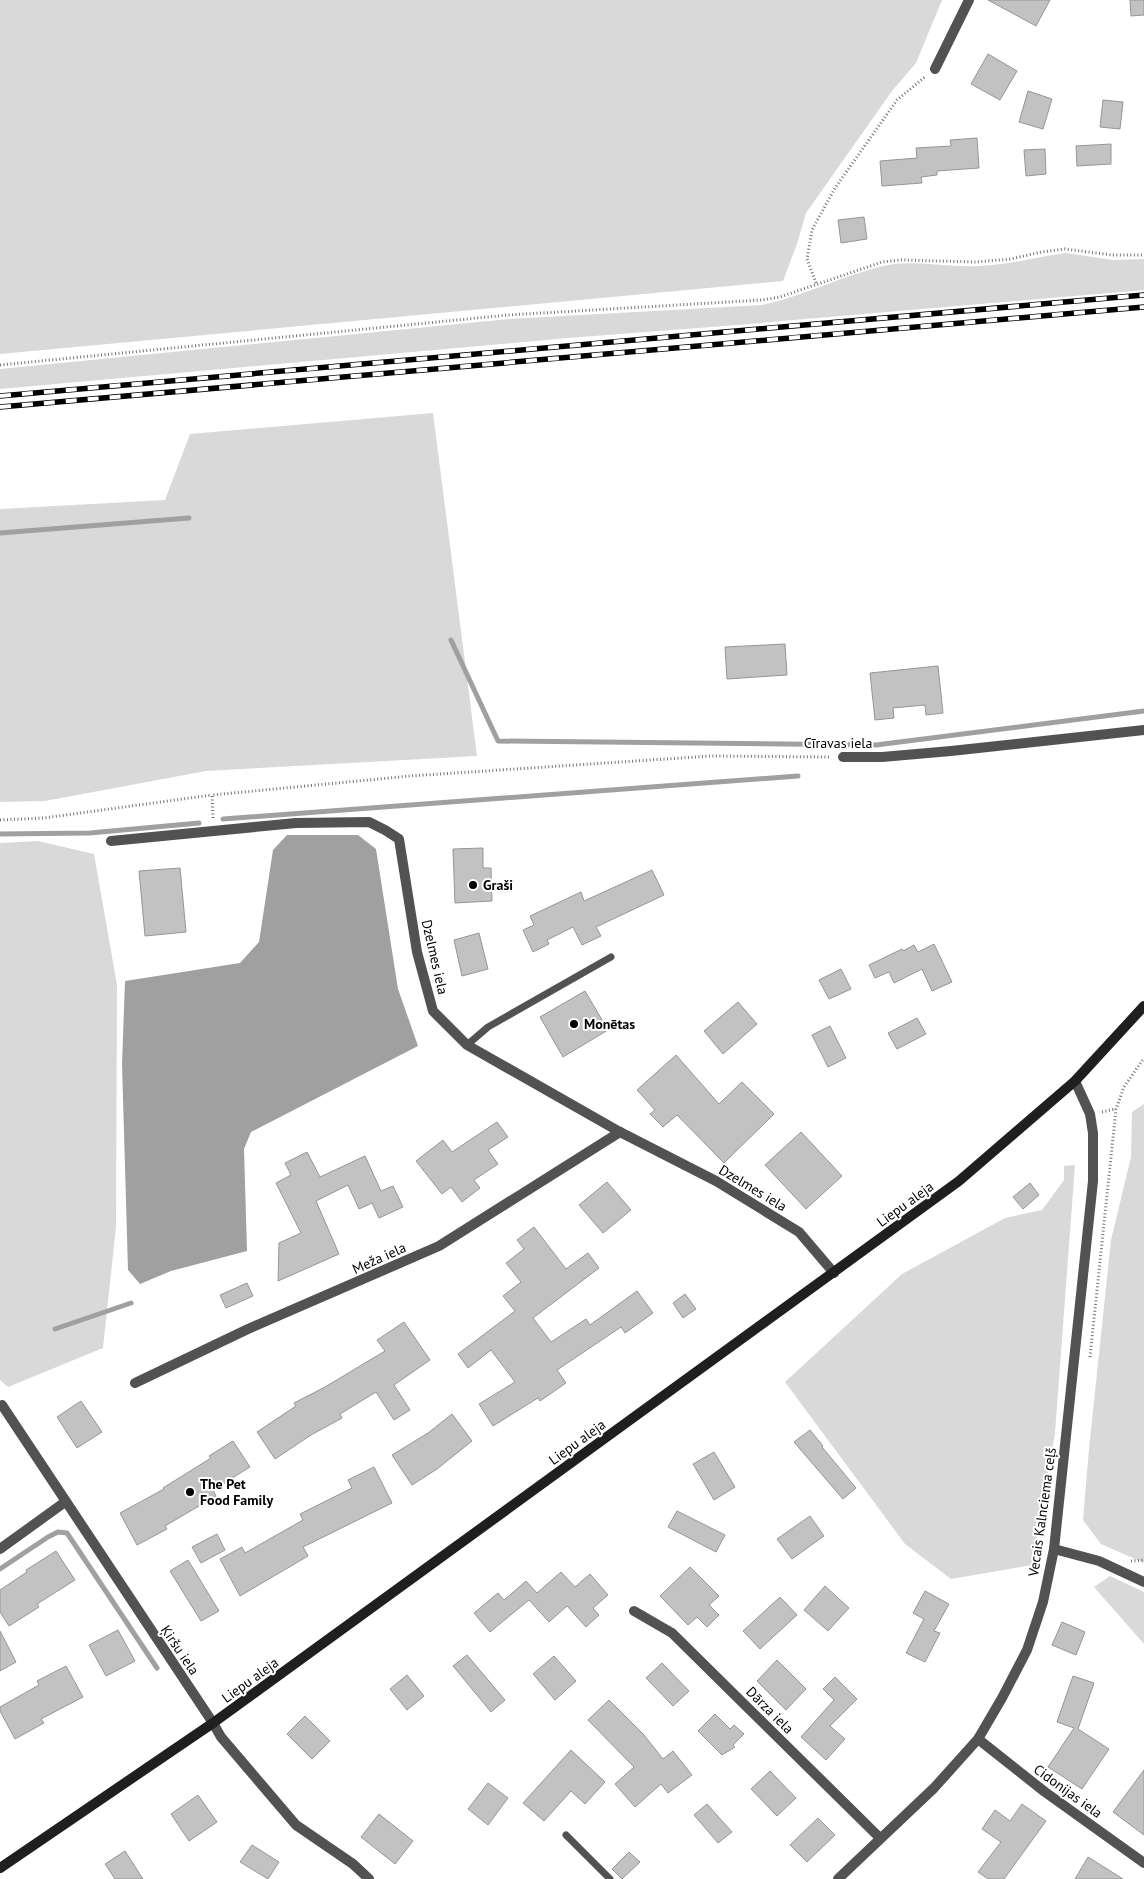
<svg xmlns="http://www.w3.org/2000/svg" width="1144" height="1879" viewBox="0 0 1144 1879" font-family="'PT Sans',sans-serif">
  <rect width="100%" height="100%" fill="#fff"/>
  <g fill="#d9d9d9">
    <path d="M0,0h942l-26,63 -24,28 -86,122 -8,28 -15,40 -783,73z"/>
    <path d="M1066,253l47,7 31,-1v31l-407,35 -169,13 -568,51v-20l509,-50 253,-14c42,-9 80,-29 121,-39 31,-7 64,2 96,0 29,-1 57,-9 87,-13z"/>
    <path d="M433,413l44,343 -271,15 -161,30 -45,1v-293l165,-9 25,-66z"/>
    <path d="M38,841l56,13 23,131 -1,242 -13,121 -95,39 -8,-7v-537z"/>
    <path d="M1144,1104v459l-43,-19 -18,-24 6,-71 22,-209 20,-83 1,-45z"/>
    <path d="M1075,1165l-20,268 -23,132 -81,14 -46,-35 -120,-162 117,-108 103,-56 37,-8 22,-30v-14z"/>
    <path d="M1110,1576l34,16v52l-50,-57z"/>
  </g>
  <path fill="#a0a0a0" d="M287,835h71l18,14 22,140 20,57 -167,86 -7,17 3,102 -76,20 -31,13 -12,-14 -6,-206 3,-83 115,-18 19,-21 14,-92z"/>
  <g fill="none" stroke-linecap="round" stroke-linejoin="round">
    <g stroke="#a0a0a0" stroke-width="5">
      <path d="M0,533l189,-15"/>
      <path d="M451,640l47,101 378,4 268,-34"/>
      <path d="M223,819l575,-43"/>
      <path d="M0,834l90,-1 109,-10"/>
      <path d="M55,1329l76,-26"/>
      <path d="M0,1569l48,-32 10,-5 9,1 90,135"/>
    </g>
  </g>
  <g fill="#c2c2c2" stroke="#969696">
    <path d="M988,0h62l-14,26z"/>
    <path d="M1130,0h14v15l-13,1z"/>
    <path d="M988,54l29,17 -17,29 -29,-16z"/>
    <path d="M1028,91l24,8 -9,30 -24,-7z"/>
    <path d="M1103,100l20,2 -3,27 -20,-2z"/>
    <path d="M977,138l2,30 -42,3v4l-16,2 1,6 -40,3 -2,-25 37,-3 -1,-10 35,-2 -1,-6z"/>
    <path d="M1111,144v20l-34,2 -1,-20z"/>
    <path d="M1045,149l1,25 -20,2 -2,-26z"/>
    <path d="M864,217l3,22 -26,4 -3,-23z"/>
    <path d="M785,644l2,31 -60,4 -2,-32z"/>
    <path d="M938,666l5,47 -17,2 -1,-10 -32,3 1,10 -19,2 -5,-47z"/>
    <path d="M483,848v20h8l1,33 -37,2 -2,-54z"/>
    <path d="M180,868l6,64 -41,4 -6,-65z"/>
    <path d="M652,870l12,25 -68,32 5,9 -19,9 -9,-18 -26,13 2,4 -16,8 -10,-22 11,-5 -4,-9 51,-24 3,9z"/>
    <path d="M479,933l9,36 -26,7 -8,-36z"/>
    <path d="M934,944l18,38 -20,9 -10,-22 -28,14 -5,-11 -14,6 -6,-13 33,-16 1,2 11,-6 4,7z"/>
    <path d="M841,969l10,20 -22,10 -10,-19z"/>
    <path d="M585,991l23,39 -45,27 -23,-40z"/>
    <path d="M738,1002l19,22 -34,30 -19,-23z"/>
    <path d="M917,1018l9,16 -29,15 -9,-16z"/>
    <path d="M830,1026l16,32 -18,9 -16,-32z"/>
    <path d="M676,1055l43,49 23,-22 32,32 -50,49 -47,-48 -14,12 -13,-13 5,-4 -18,-20z"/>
    <path d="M497,1122l11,15 -20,13 10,14 -24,16 6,8 -18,14 -11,-15 -9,7 -26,-33 27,-21 9,12z"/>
    <path d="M801,1132l41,44 -36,33 -41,-44z"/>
    <path d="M307,1152l13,25 45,-21 16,35 12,-5 10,21 -24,11 -7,-15 -13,6 -11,-24 -32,16 23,53 -61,27 1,-38 22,-10 -25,-50 15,-8 -6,-12z"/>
    <path d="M607,1182l24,28 -28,23 -24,-28z"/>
    <path d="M1030,1183l9,12 -16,14 -10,-12z"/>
    <path d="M534,1227l32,42 22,-16 11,15 -66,50 18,24 35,-23 4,6 47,-34 16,22 -28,20 -4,-6 -64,43 9,13 -26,18 -2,-3 -45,28 -14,-22 36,-22 -24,-32 -23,18 -10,-14 57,-43 -12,-15 18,-14 -15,-19 18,-14 -7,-9z"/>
    <path d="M247,1283l6,13 -27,12 -6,-13z"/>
    <path d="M685,1294l11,15 -13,9 -10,-15z"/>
    <path d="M404,1322l26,38 -36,25 16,25 -16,10 -18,-28 -36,22 2,4 -31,17 -36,24 -18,-27 39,-26 -2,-3 31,-16 60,-36 -8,-11z"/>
    <path d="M81,1401l21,31 -25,16 -20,-31z"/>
    <path d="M452,1414l20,27 -35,28 -25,16 -20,-30 36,-22z"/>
    <path d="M810,1430l13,16 -1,1 34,41 -13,11 -49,-57z"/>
    <path d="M233,1441l17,26 -37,23 3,6 -51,30 2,3 -30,16 -17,-32 44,-24 -1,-1 48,-30 -2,-2z"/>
    <path d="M714,1452l21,35 -21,13 -21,-36z"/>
    <path d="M374,1467l18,36 -89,44 5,9 -68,40 -20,-37 22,-12 3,6 58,-33 -3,-6 52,-26 -4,-8z"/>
    <path d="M677,1511l48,24 -9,17 -48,-25z"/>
    <path d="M810,1516l14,20 -32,23 -15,-20z"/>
    <path d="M217,1534l8,16 -24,13 -9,-16z"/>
    <path d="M56,1551l19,29 -38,24 2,3 -30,19 -9,-14v-22l27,-18 -1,-2z"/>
    <path d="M188,1560l31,51 -18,10 -31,-50z"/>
    <path d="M690,1567l29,29 -10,9 10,10 -12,12 -10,-10 -9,8 -28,-29z"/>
    <path d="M561,1572l14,15 15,-13 18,21 -15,13 6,7 -13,12 -19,-21 -18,16 -20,-22 -39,32 -16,-19 24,-20 6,7 22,-19 11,12z"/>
    <path d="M825,1586l24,22 -21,23 -24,-21z"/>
    <path d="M925,1591l24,13 -15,27 6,2 -15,29 -19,-9 18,-34 -11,-6z"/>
    <path d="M780,1597l17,18 -37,34 -17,-18z"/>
    <path d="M1062,1622l23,10 -9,23 -24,-10z"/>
    <path d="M118,1630l17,31 -29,15 -17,-31z"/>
    <path d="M0,1631l16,31 -16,9z"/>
    <path d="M467,1655l38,45 -14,12 -38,-46z"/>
    <path d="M554,1656l22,25 -21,19 -22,-26z"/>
    <path d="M777,1660l29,29 -20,21 -29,-29z"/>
    <path d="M662,1663l27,28 -16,15 -27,-28z"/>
    <path d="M66,1666l17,31 -42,22 3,4 -29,16 -15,-28v-4l39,-22 -2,-4z"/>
    <path d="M407,1675l17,21 -17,14 -17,-21z"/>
    <path d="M1073,1676l21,7 -16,46 31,20 -27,40 -34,-22 26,-39 -17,-6z"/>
    <path d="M835,1677l22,22 -27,27 15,13 -19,21 -25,-23 33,-37 -11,-11z"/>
    <path d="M609,1700l35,35 19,24 10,-8 19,24 -24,18 -7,-9 -26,23 -20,-23 19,-17 -46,-47z"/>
    <path d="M715,1714l15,15 4,-4 10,9 -11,11 2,2 -13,8 -24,-24z"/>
    <path d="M305,1716l25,25 -18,18 -25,-25z"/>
    <path d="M571,1750l34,32 -20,22 -14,-13 -27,30 -21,-18z"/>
    <path d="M1144,1770v65l-31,-23z"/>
    <path d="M770,1771l26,27 -19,18 -26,-27z"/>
    <path d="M488,1783l20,15 -20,27 -20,-16z"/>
    <path d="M198,1795l19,27 -28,19 -18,-27z"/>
    <path d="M707,1804l25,28 -14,11 -24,-28z"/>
    <path d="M1022,1804l24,17 -42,58h-16l-10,-7 23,-30 -19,-13 13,-19 15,11z"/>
    <path d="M379,1814l34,27 -18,23 -34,-27z"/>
    <path d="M818,1818l17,17 -28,27 -17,-17z"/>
    <path d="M252,1845l27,17 -11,17 -28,-17z"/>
    <path d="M125,1851l18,28h-28l-10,-15z"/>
    <path d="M629,1852l11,10 -18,17 -10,-10z"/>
    <path d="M1088,1857l35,22h-48z"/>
  </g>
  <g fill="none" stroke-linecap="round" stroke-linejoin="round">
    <g stroke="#747474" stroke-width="3" stroke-dasharray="1 2.5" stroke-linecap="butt">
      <path d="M816,283l-9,-24 5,-29 23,-42 62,-88 29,-24"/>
      <path d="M0,365l508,-50 254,-15 18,-3 102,-35 19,-2 75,2 35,-3 30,-7 24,-3 47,6h32"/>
      <path d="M213,818l-1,-23 198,-19 301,-20 120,1"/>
      <path d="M0,820l44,-2 168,-23"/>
      <path d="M1102,1112l14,-3"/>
      <path d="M1090,1357l26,-248 8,-22 20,-29"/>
      <path d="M1131,1561l13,-1"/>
    </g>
    <g stroke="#525252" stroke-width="7">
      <path d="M467,1045l21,-18 123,-70"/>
      <path d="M566,1835l44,44"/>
    </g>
    <g stroke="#525252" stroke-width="10">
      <path d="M935,69l34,-69"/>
      <path d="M843,757h39l69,-6 193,-21"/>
      <path d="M111,841l185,-18 73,-1 16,8 14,9 18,113 16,59 34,34 153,87 96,49 83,51 35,41"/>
      <path d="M135,1383l113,-54 191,-83 181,-114"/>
      <path d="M2,1405l211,318 8,14 75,88 57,39 16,15"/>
      <path d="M0,1549l65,-47"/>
      <path d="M1054,1549l45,12 45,21"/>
      <path d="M634,1611l38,22 208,205"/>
      <path d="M978,1739l67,53 99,71"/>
      <path d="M838,1879l96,-91 44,-49 24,-41 25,-48 16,-48 11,-53 39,-368v-48l-3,-19 -15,-33"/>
    </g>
    <path stroke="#1f1f1f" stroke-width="10" d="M0,1868l213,-145 746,-542 116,-100 69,-75"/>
    <g stroke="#000" stroke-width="5.5">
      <g id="rail">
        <path d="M0,396l1144,-101"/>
        <path d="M0,407l1144,-100"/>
      </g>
    </g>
    <use href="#rail" stroke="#fff" stroke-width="4" stroke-dasharray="11" stroke-linecap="butt"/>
  </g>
  <g fill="#000" stroke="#fff" stroke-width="2">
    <circle cx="473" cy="885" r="5"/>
    <circle cx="574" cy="1024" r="5"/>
    <circle cx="190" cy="1492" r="5"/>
  </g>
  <g text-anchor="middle" stroke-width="4" stroke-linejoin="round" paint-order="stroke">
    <g font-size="14" fill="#000" stroke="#fff">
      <text x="838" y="748">Cīravas iela</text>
      <text transform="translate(435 957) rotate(77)" y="5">Dzelmes iela</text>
      <text transform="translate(753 1188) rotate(31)" y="5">Dzelmes iela</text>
      <text transform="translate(905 1204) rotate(-36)" y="5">Liepu aleja</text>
      <text transform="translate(379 1258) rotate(-24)" y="5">Meža iela</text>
      <text transform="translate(577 1442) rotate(-36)" y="5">Liepu aleja</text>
      <text transform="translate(1042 1512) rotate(-82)" y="5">Vecais Kalnciema ceļš</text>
      <text transform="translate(180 1650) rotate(56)" y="5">Ķiršu iela</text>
      <text transform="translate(250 1680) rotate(-36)" y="5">Liepu aleja</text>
      <text transform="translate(770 1710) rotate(45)" y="5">Dārza iela</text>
      <text transform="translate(1068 1791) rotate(36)" y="5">Cidonijas iela</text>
    </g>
    <g font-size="14" font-weight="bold" fill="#000" stroke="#fff" text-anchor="start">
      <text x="483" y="890">Graši</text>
      <text x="584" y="1029">Monētas</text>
      <text x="200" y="1489">The Pet<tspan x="200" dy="16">Food Family</tspan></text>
    </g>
  </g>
</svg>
